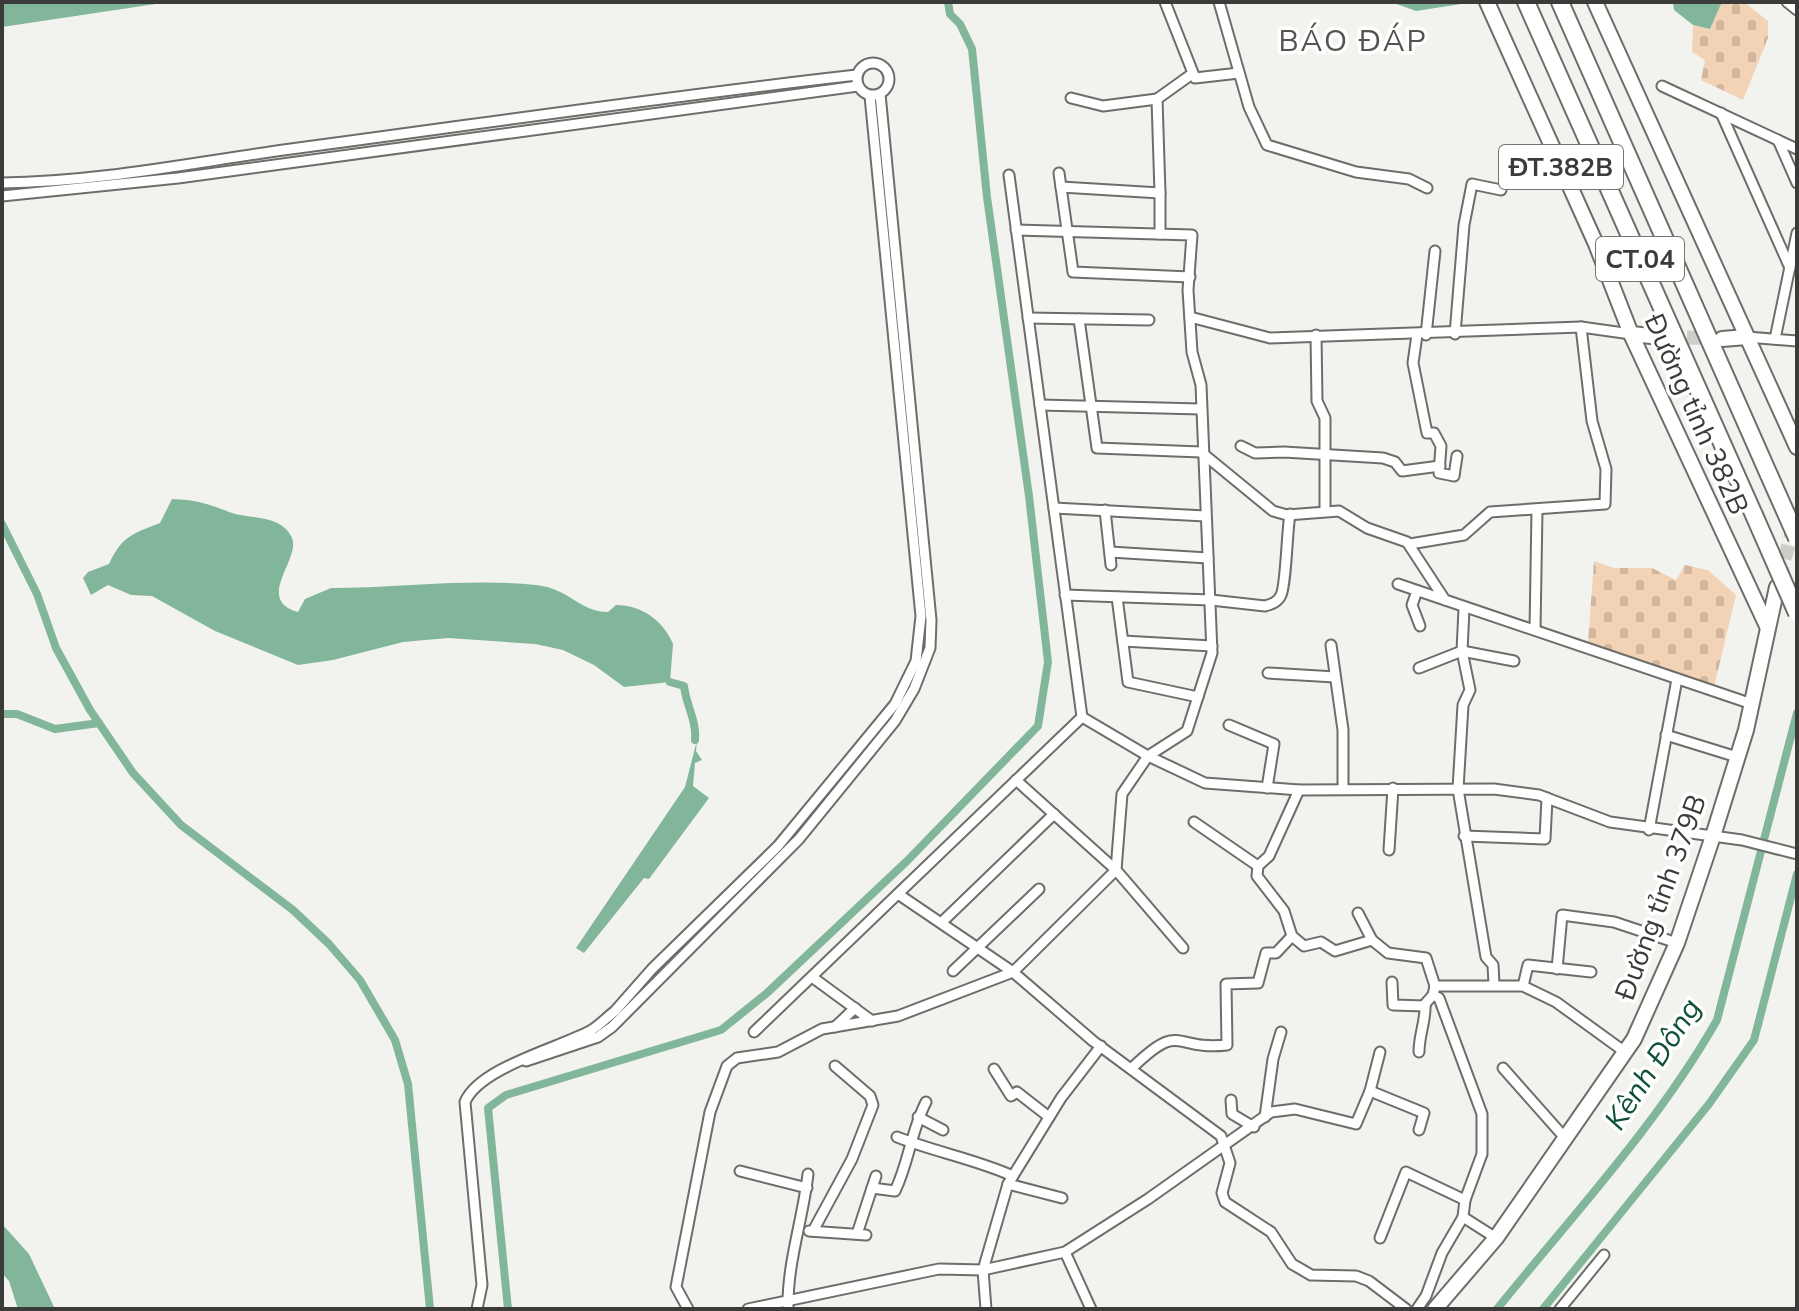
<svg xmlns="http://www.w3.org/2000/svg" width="1799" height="1311" viewBox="0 0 1799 1311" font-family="'Nunito Sans',sans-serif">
  <defs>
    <pattern id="cemetery-stones" width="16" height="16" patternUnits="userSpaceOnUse" patternTransform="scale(2)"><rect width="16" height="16" fill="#f3d3b6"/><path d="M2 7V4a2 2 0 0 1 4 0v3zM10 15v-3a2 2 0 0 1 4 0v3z" fill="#d1b69d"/></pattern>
  </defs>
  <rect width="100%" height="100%" fill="#f2f3ee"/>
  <g fill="url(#cemetery-stones)">
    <path d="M1722,2h22l24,19v17l-25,62 -42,-20 4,-20 -13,-8 1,-27 17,4z"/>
    <path d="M1594,561l20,7h38l24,12 9,-15 23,5 28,25 -22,92 -123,-40 -3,-5z"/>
  </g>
  <g fill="#82b69b">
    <path d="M2,2h167l-167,25z"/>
    <path d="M1391,2h70v2l-45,7z"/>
    <path d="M1673,2h49l-12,27 -17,-4 -19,-15z"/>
    <path d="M172,499c26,1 36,5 60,14 19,6 50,2 60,25 9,21 -38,62 6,74l7,-13 26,-11c67,0 138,-10 205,-3 35,4 43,27 72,27l8,-7c25,0 47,15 57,39l-3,38 -46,5 -30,-22 -31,-15 -28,-6 -87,-6 -45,4 -70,18 -35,5 -83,-34 -63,-35 -21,-1 -23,-10 -17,10 -8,-17 5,-6 21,-8c13,-28 23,-30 51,-41z"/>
    <path d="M697,740l-1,11 6,9 -7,3 -2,23 16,12 -60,81 -5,-1 -60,75 -8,-5 109,-161z"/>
    <path d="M2,1224l27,30 26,55h-37l-9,-28 -7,-8z"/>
  </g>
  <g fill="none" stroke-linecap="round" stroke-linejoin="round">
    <g stroke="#82b69b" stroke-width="8">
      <path d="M2,524l35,70 19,54 34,62 43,63 48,52 112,85 36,34 31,36 35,60 13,44 22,225"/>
      <path d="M670,682l14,4c2,19 13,35 11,54"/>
      <path d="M2,714h15l38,15 44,-6"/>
      <path d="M508,1309l-20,-201 18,-13 215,-65 46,-37 140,-132 131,-135 10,-64 -19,-166 -42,-299 -15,-148 -12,-25 -10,-10 -2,-12"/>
      <path d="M1497,1309c75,-93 161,-185 220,-289l80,-307"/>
      <path d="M1543,1309l166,-205 45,-64 43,-166"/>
    </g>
    <g stroke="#cdceca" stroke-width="14" stroke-dasharray="14 7" stroke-linecap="butt">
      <path d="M1666,337l51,1"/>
      <path d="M1779,579l15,-54"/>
    </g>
    <g stroke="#6d6e69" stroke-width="13">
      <g id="minor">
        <path d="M1165,2l30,76 44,-5"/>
        <path d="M1219,2l30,105 18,38 89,27 53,7 18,9"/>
        <path d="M1787,2l10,8"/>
        <circle cx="873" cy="79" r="16"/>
        <path d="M1662,86l135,63"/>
        <path d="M1071,98l32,8 54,-7"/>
        <path d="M1721,113l69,155"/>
        <path d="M1778,140l19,43"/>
        <path d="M1059,173l14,99 117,5"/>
        <path d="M2,183c97,-1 193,-21 289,-34 189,-25 377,-53 566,-74"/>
        <path d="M1061,187l99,6v41"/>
        <path d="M1160,193l-3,-94 35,-25"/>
        <path d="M2,196l176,-18 680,-92"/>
        <path d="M1190,317l80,21 311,-11 50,7"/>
        <path d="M1028,318l121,2"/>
        <path d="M1079,319l18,129 104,4 72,59 14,4 52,-4 28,17 40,14 38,58"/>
        <path d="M1455,334l9,-109 8,-41 29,6"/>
        <path d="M1316,335l1,66 8,17v92"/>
        <path d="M1417,335l-4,28 14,70h7l7,13 -2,27 15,3 3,-20"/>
        <path d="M1426,335l9,-84"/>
        <path d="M1747,337l50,4"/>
        <path d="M1775,339l22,-106"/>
        <path d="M1040,405l161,4"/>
        <path d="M1241,446l14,7 29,-1 99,6 12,4 7,9 38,-5"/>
        <path d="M1054,508l151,8"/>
        <path d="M1105,510l6,55"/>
        <path d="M1410,544l54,-9 26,-23 115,-8 1,-35 -14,-48 -11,-94"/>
        <path d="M1110,552l98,6"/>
        <path d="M1398,584l354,120"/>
        <path d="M1417,591l-5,14 8,21"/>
        <path d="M1065,595l146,5 54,6c7,-2 13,-4 16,-11 5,-9 6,-65 9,-81"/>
        <path d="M1117,597l11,85 70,15"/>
        <path d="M1464,609l-2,42 8,39 -7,15 -5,84 28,168 7,8 1,19"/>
        <path d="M1535,630l2,-120"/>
        <path d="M1123,641l89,5"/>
        <path d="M1331,645l12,85v59"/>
        <path d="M1419,668l43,-17 52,10"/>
        <path d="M1268,673l67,4"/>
        <path d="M1082,717l66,39 57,27 94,7 195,-1 45,6 71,27 132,18 55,14"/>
        <path d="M1229,725l45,19 -7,44"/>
        <path d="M1666,735l71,22"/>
        <path d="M1016,780l100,90 67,78"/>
        <path d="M1299,790l-30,66 -11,10 -1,10 27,35 8,25 12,10 17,-4 14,9 37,-11"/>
        <path d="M1194,822l64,44"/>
        <path d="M1649,830l28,-151"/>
        <path d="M1464,836l81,3 2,-41"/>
        <path d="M1389,850l4,-62"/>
        <path d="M898,894l115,78 80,69 128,95 9,27 -8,30 3,9 46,30 21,32 19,11 45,1 13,5 37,28"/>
        <path d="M1358,913l14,27 16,13 38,5 9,28h88l33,16 69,50"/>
        <path d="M941,923l113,-109"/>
        <path d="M1557,969l5,-54 52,7 63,21"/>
        <path d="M953,971l86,-82"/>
        <path d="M812,977l60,44"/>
        <path d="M1392,982l1,23 32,1"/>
        <path d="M1435,986l-2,9 6,3 43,116v40l-17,46"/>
        <path d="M1523,986l5,-21 63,7"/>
        <path d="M835,1027l20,-19"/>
        <path d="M754,1032l328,-315 -73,-542"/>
        <path d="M1419,1052c0,-18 7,-31 6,-48l8,-9"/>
        <path d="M526,1061l72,-24 14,-10 187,-188 96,-118 19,-32 16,-41 1,-28 -51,-526"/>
        <path d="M1133,1067c49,-47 39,-16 94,-22l-1,-61 32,-1 8,-30h10l16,-17"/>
        <path d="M1503,1068l62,70"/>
        <path d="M994,1069l17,27 6,-4 32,25"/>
        <path d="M1370,1091l10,-39"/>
        <path d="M1231,1100l1,14 22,13"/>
        <path d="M918,1117l25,13"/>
        <path d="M1265,1117l8,-58 8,-27"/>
        <path d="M897,1137c38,15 78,22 116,39"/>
        <path d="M740,1171l67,17"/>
        <path d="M876,1176l-4,12 23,3c14,-29 16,-60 31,-89"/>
        <path d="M1008,1184l54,14"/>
        <path d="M809,1231l57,4"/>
        <path d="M813,1231l39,-72 21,-54 -3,-9 -35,-30"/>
        <path d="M857,1234l15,-46"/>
        <path d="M1380,1238l26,-66 59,28 -2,17 33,21"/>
        <path d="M1065,1252l26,57"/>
        <path d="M477,1309l5,-24 -17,-183c14,-34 93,-54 125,-71 9,-5 17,-14 25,-20l37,-42 126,-123 117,-142 21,-43 5,-45 -51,-520"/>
        <path d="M688,1309l-12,-22 34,-175 17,-46 10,-8 41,-6 44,-23 76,-13 115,-44 103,-102 6,-76 26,-38 39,-25 25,-78 -11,-268 -9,-33 -4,-62 4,-55 -176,-5"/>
        <path d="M748,1309l191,-40 44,1 82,-18 83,-53 123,-87 24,-3 61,15 14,-33 54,22 -5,17"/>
        <path d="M788,1309c-1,-46 15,-90 20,-135"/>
        <path d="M986,1309l-3,-39 25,-86 53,-86 40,-52"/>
        <path d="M1417,1309l9,-13 16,-43 21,-36"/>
        <path d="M1560,1309l44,-54"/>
      </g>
    </g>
    <g stroke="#6d6e69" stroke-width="18">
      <g id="primary">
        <path d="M1487,2l109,242 35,90 136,292"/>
        <path d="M1595,2l202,445"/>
        <path d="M1631,334l30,3"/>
        <path d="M1722,339l25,-2"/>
        <path d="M1435,1309l61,-71 138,-199 43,-96 36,-107 33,-106 31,-143"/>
      </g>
    </g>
    <g stroke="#6d6e69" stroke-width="20">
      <g id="motorway">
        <path d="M1526,2l228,513"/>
        <path d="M1560,2l209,473"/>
      </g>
    </g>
    <use href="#minor" stroke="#fff" stroke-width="9"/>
    <use href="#primary" stroke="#fff" stroke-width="14"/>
    <use href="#motorway" stroke="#fff" stroke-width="16"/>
    <g stroke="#6d6e69" stroke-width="20" stroke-linecap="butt">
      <g id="motorway-bridge">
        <path d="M1769,475l28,63"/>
        <path d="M1754,515l43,98"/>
      </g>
    </g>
    <use href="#motorway-bridge" stroke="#fff" stroke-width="16"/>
  </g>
  <g text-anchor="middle" stroke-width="7" stroke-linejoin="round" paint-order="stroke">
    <g fill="#fff" stroke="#767674" stroke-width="2">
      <rect x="1499" y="145" width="124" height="44" rx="6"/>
      <rect x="1596" y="237" width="88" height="44" rx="6"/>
    </g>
    <g font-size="26" font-weight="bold" fill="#3b3b39">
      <text x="1561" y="176">ĐT.382B</text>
      <text x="1640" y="268">CT.04</text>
    </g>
    <g font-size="28" fill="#3b3b39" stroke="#fff">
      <text transform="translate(1697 414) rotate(66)" y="10">Đường tỉnh 382B</text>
      <text transform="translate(1660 897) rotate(-70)" y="10">Đường tỉnh 379B</text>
    </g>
    <g font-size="30" letter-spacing="2" fill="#53544f" stroke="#fff">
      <text x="1353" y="51">BÁO ĐÁP</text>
    </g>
    <g font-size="30" font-style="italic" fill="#0f5036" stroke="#fff">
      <text transform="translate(1653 1064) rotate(-57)" y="10">Kênh Đông</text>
    </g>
  </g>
  <rect width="1799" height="1311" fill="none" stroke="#3b3b39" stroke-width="8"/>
</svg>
